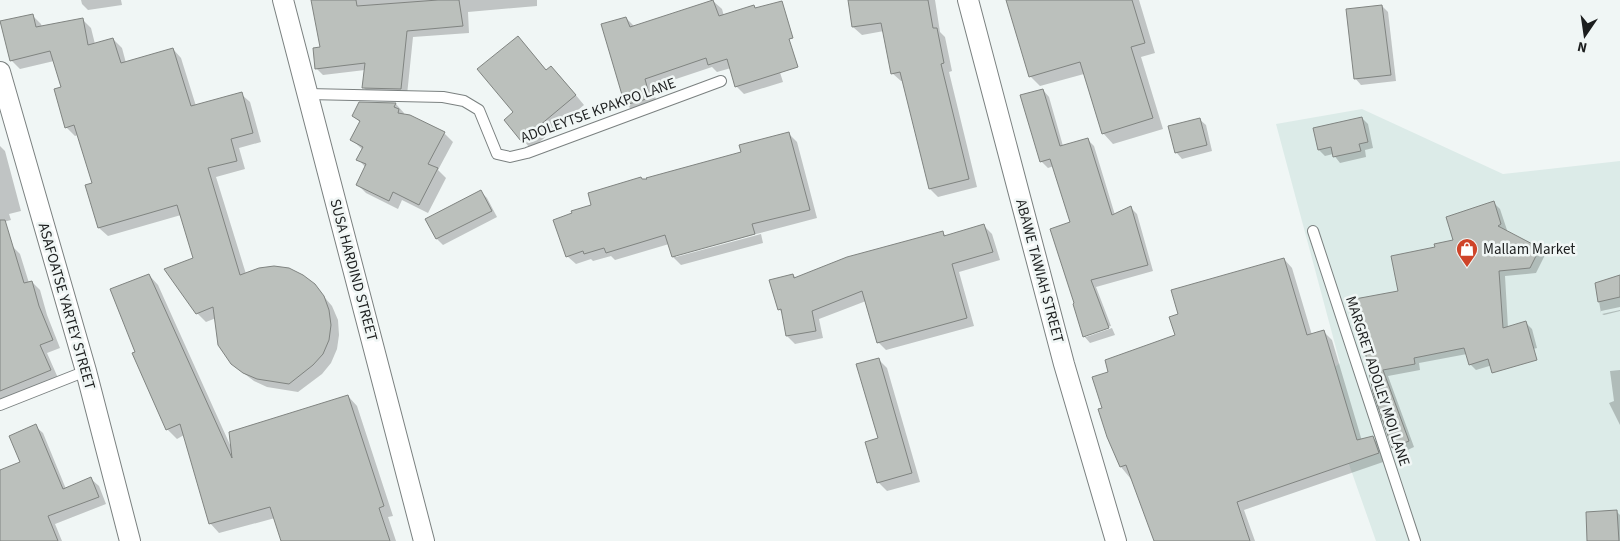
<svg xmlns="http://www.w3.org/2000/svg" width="1620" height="541" viewBox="0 0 1620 541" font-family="'Source Sans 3',sans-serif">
  <rect width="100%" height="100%" fill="#f0f6f5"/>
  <path fill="#dcebe8" d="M1362,109l141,65 117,-13v380h-244l-57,-162 21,-16 -64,-239z"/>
  <g fill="#0003">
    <path d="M81,0h40l1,5 -34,5 -6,-6z"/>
    <path d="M312,0h225v6l-69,6 1,21 -56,4 -6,58 -37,-1 -6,-6 1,-18 -42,5 -7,-7 6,-20z"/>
    <path d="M849,0h86l5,32 5,5 7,34 -3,1 28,115 -39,10 -8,-8 -26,-108h-3l-9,-8 -8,-42 -22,4 -9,-8z"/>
    <path d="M1011,0h128l16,53 -14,4 22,72 -50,15 -10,-11 -19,-59 -44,12 -10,-10z"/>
    <path d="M713,1l9,8 2,7 30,-9 8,8 21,67 -39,12 -8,-8 -5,-18 -14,4 -5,-5 -60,20 6,19 -24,6 -8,-8v-86l9,9z"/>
    <path d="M1382,6l6,6 8,69 -35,4 -6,-7z"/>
    <path d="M32,15l9,9 1,3 40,-8 9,9 4,16 18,-5 9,9 4,15 47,-14 8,9 15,48 45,-12 9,8 11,40 -22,6 6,21 -29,8 30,97 68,11 18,21 6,14 1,15 -2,14 -6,14 -9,11 -24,18 -31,-5 -13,-6 -12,-9 -10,-9 -16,-45 -10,4 -9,-9 -3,-55 -13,-43 -73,21 -9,-8 -6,-44 -15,-49 -3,1 -9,-9 -4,-39 -8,-27 -34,8 -9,-9z"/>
    <path d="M518,37l29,34 4,-4 9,9 24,29 -53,44 -26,-29 10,-8z"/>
    <path d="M1043,90l6,7 14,49 24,-7 7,7 21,69 16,-7 6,6 16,57 -57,16 15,39 -25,8v3l26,-9 3,7 -25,8 -6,-7 -12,-113 -18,-57 -6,2 -7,-7z"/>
    <path d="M360,103l36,1 8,9 -1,2 41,18 9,9 -15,28 8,8 -18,35 -26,-13 -4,9 -32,-16 -8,-8 8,-17 -8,-9 5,-9 -11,-10 9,-17 -7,-7z"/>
    <path d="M1362,118l6,6 5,24 -8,2 1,7 -26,6 -7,-9 -8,2 -6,-6z"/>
    <path d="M1199,119l7,6 6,26 -30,8 -6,-7z"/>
    <path d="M789,134l8,8 20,76 -141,37v2l85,-23 2,9 -82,22 -8,-8 -4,-13 -54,16 -4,-4 -18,5 -2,-2 -15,5 -9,-8 26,-51 50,-25 99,-27z"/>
    <path d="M0,146l5,5 16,60 -12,3 2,6 -11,3z"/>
    <path d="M481,192l6,6 10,19 -54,28 -6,-6 -10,-20z"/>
    <path d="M1494,203l6,6 7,21h-4l36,19 6,6 -9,18 -31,3 3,52 18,-5 6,6 5,19 -31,8v5l-30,9 -6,-6 -3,-10 -48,9 1,7 -32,6 26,71 -15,7 -6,-6 -18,-56 24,-100 37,-44 18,-7z"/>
    <path d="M984,226l8,8 8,26 -41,12 15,54 -88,24 -8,-8 -12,-41 -47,18 4,19 -28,6 -8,-8 -4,-22 -4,-5 14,-34 4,4 145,-47 5,5z"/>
    <path d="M12,246l8,8 9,29 3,-1 8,8 7,25 13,33 -13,5 11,25 -58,24v-152z"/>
    <path d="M1284,259l8,9 20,67 11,-4 9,9 30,101 11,-3 8,8 5,15 -142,49 11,31h-73l-61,-74 -13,-31 -5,-28 7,-35 66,-37 3,-21z"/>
    <path d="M149,275l9,10 73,162 117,-51 9,10 36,110 -5,1 8,24h-114l-7,-23 -56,15 -9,-10 -26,-88 -7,4 -10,-10 -31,-76z"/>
    <path d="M1620,276v31l-19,4v2l-5,-29z"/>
    <path d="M1620,310v1l-16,4 -2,-1z"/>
    <path d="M878,359l9,9 33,114 -33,9 -9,-9z"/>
    <path d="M1620,370v55l-11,-22 5,-2 -4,-30z"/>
    <path d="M35,426l8,7 23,56 25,-10 8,7 7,18 -51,20 7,17h-62v-69l21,-9z"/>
    <path d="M1616,511l4,4v26h-31z"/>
  </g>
  <g fill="#bbc0bc" stroke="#808481">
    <path d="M311,0h45l1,6 81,-6h21l4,26 -56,5 -6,58 -39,-1 3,-25 -50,6 -2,-21 7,-1z"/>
    <path d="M713,0l6,16 35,-11 1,3 27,-7 11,37 -4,1 9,28 -63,20 -8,-28 -19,6 -2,-7 -61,21 5,19 -25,7 -24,-81 25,-7 4,10z"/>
    <path d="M848,0h80l5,28h4l7,35 -3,1 28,115 -40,10 -29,-117 -9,2 -10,-51 -29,4z"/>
    <path d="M1006,0h126l13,43 -14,4 22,71 -51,16 -22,-72 -51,15z"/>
    <path d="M1382,5l9,70 -37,4 -8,-70z"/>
    <path d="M33,14l3,13 47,-9 5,27 25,-7 8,25 52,-15 18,58 51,-14 11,41 -22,6 6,22 -29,7 32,107 19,-7 15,-2 15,2 14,7 12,9 9,12 5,14 2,15 -2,15 -6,14 -10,11 -24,19 -32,-5 -14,-6 -12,-9 -13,-19 -5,-38 -17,7 -32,-45 29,-11 -16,-53 -79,23 -13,-43 7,-2 -18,-58 -9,3 -11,-39 7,-2 -11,-36 -40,10 -10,-40z"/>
    <path d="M518,36l28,34 5,-4 25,29 -55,46 -17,-21 9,-8 -36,-43z"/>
    <path d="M1043,89l17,57 28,-8 24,77 19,-9 17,59 -57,15 18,48 -26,9 -10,-33 1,-1 -24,-74 20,-7 -20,-63 -10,3 -20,-67z"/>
    <path d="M359,102l37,1 -2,4 5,2 -1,4 12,2 35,17 -17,32 10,4 -19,37 -26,-13 -4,9 -33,-16 10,-21 -10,-4 7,-13 -13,-7 10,-19 -8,-5z"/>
    <path d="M1362,117l6,25 -9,2 2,7 -28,6 -2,-10 -13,3 -5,-22z"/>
    <path d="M1200,118l7,27 -32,8 -7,-27z"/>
    <path d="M789,132l21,78 -58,14 3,10 -83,23 -7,-22 -59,18 -2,-5 -20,6 -1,-3 -17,6 -13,-37 19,-7 -1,-2 20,-6 -3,-12 53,-16 1,2h5l-1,-1 95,-26 -2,-7z"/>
    <path d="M481,190l11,21 -56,28 -11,-20z"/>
    <path d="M1494,201l7,23 -3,2 42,22 -10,20 -31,3 4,57 23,-7 11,39 -45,13 -4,-14 -19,6 -5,-17 -50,10 1,6 -32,6 26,71 -17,7 -19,-56 -18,-93 43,-8 -7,-35 44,-9 -1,-3 19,-4 -7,-23z"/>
    <path d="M0,220h5l19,63 8,-2 7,25 14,34 -13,5 11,25 -51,21z"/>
    <path d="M984,224l9,28 -41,12 15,54 -90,25 -15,-52 -50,20 4,20 -30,5 -5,-27 -3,1 -9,-30 24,-6 1,4 53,-21 96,-26 1,5z"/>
    <path d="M1284,258l23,77 17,-5 33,110 16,-4 6,17 -142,49 13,39h-96l-28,-76 -6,2 -13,-30 -9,-28 4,-1 -10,-31 16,-5 -3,-12 70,-25 -6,-18 9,-3 -7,-24z"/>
    <path d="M149,274l83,184 -3,-26 119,-37 36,111 -5,2 11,33h-109l-11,-34 -61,17 -29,-100 -14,6 -34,-77 3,-1 -25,-63z"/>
    <path d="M1620,275v22l-22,5 -3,-19z"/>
    <path d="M879,358l33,115 -35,10 -12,-41 13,-4 -22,-74z"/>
    <path d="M36,424l27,65 28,-12 8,20 -51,19 10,25h-58v-71l20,-8 -11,-26z"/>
    <path d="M1617,510l2,31h-32l-1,-29z"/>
  </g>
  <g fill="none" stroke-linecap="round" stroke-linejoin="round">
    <g stroke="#7b8180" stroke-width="12">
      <g id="lane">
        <path d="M308,94l135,3 21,4 15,9 18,44 13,3 17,-4 194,-72"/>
        <path d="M1313,231l102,310"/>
        <path d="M0,405l86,-34"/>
      </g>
    </g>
    <g stroke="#7b8180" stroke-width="22">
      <g id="street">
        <path d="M283,0l141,541"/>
        <path d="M968,0l96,364 52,177"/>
        <path d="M0,72l86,299 44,170"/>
      </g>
    </g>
    <use href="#lane" stroke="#fff" stroke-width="10"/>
    <use href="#street" stroke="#fff" stroke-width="20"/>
  </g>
  <defs>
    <g id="shop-pin" transform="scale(1.125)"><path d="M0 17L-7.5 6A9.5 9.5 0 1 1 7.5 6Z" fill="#cf4429" stroke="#f0f6f5"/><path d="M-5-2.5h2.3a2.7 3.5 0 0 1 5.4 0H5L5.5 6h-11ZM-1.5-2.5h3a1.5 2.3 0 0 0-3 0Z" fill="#fff"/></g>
  </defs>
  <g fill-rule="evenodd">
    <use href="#shop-pin" x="1467" y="249"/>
  </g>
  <g text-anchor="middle" stroke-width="5" stroke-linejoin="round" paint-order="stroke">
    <g font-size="15" fill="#1c1e1e" stroke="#f0f6f5">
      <text transform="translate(598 110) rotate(-20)" y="5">ADOLEYTSE KPAKPO LANE</text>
      <text transform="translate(354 270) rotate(75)" y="5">SUSA HARDIND STREET</text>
      <text transform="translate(1040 271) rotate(75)" y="5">ABAWE TAWIAH STREET</text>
      <text transform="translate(67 306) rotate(74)" y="5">ASAFOATSE YARTEY STREET</text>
      <text transform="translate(1378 381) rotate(72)" y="5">MARGRET ADOLEY MOI LANE</text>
    </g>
    <g font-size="15" fill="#1c1e1e" stroke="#f0f6f5" text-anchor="start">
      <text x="1483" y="254">Mallam Market</text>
    </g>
  </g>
  <g transform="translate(1585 35) rotate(193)" stroke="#f0f6f5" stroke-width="4" paint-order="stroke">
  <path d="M0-4L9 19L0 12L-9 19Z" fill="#1c1e1e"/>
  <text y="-8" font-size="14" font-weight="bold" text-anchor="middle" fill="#1c1e1e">N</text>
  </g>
</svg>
